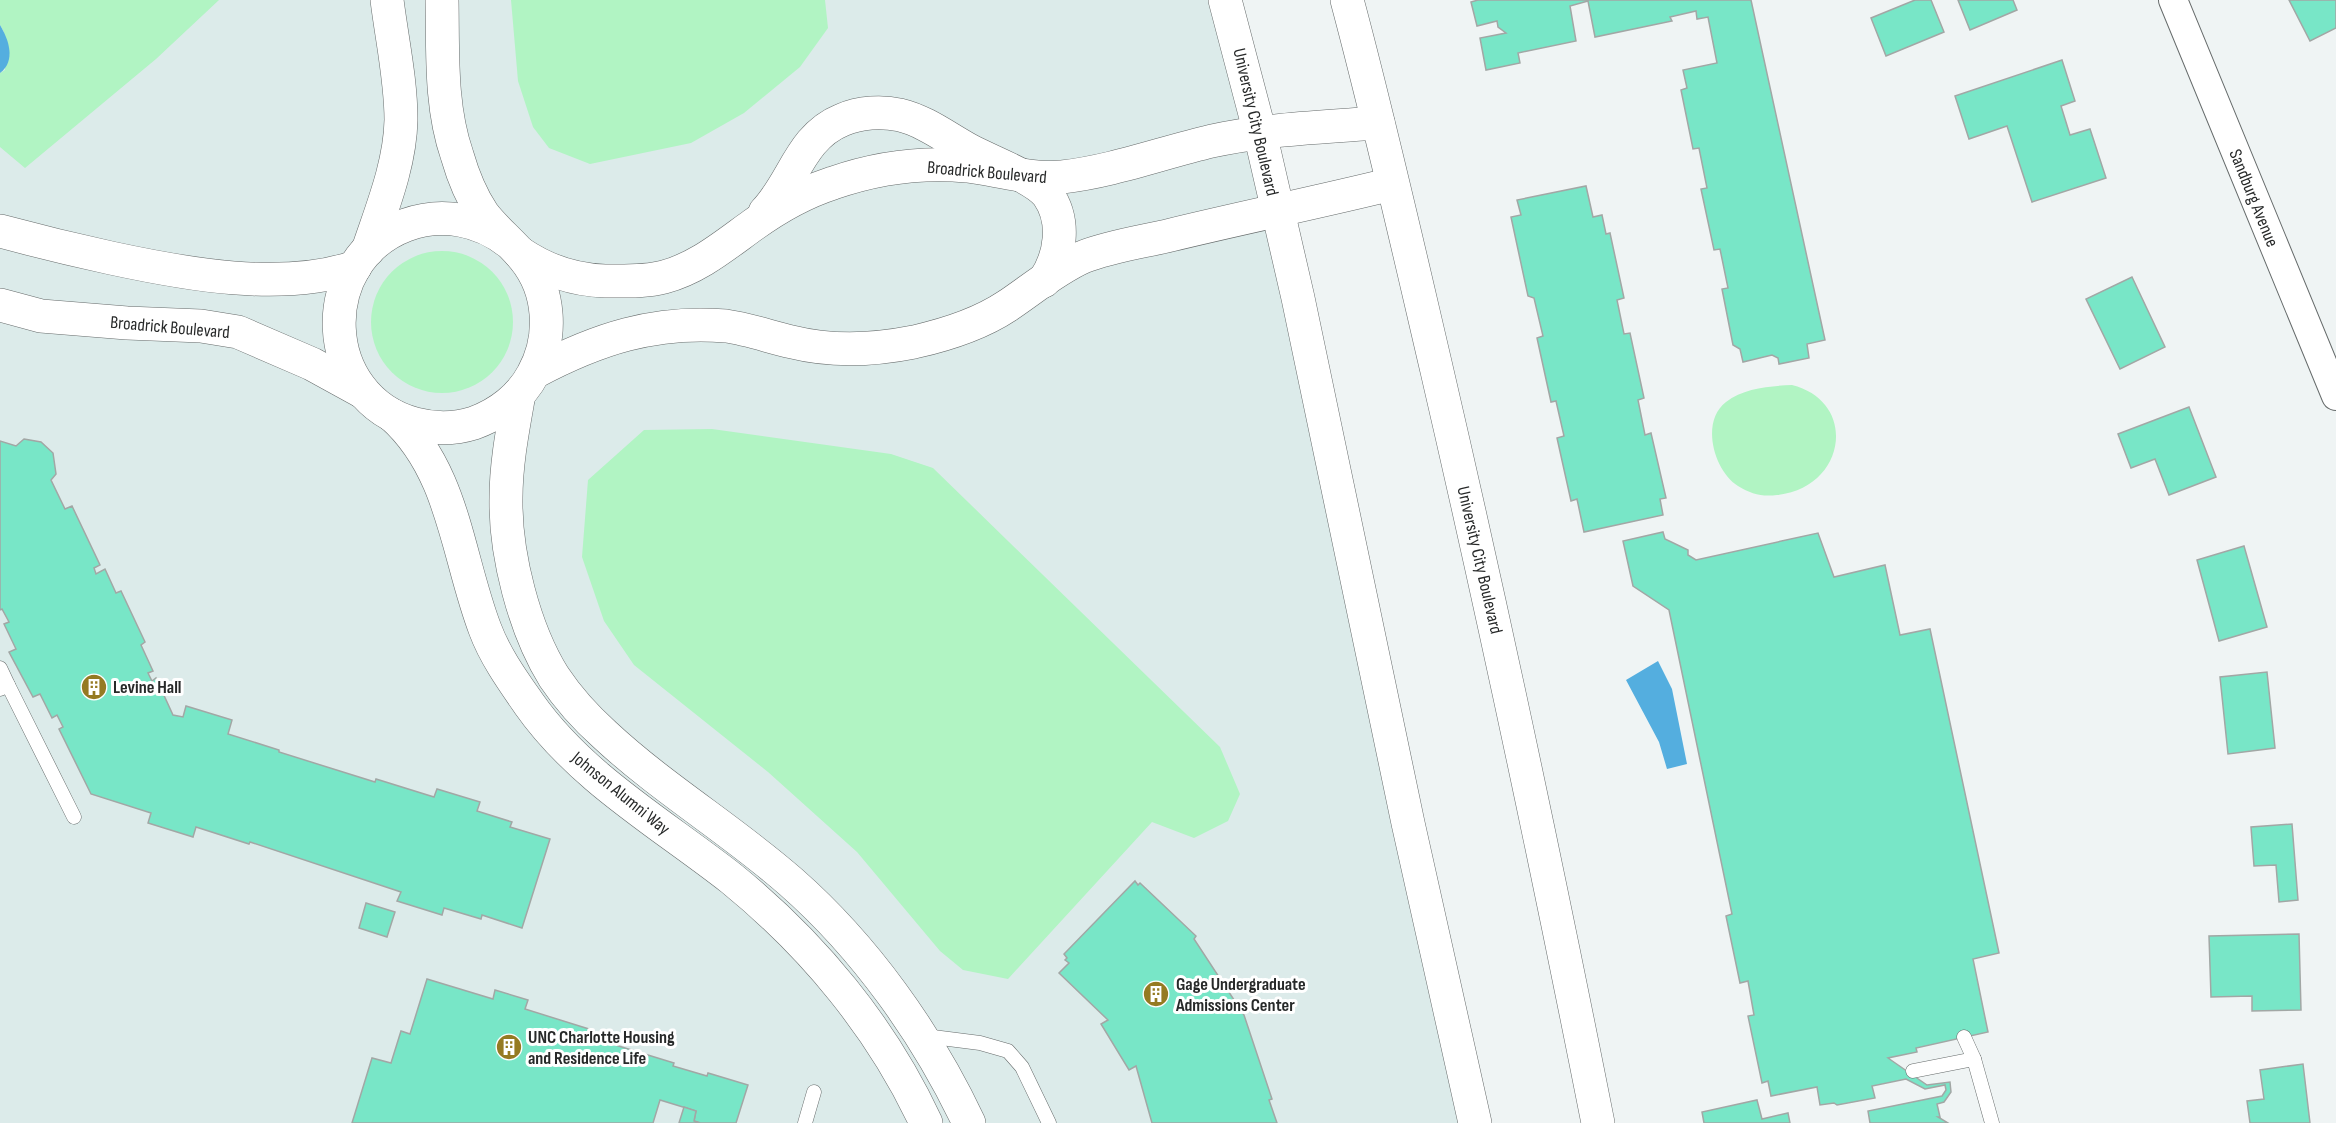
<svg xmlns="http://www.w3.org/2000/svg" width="2336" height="1123" viewBox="0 0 2336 1123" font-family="'Sofia Sans Condensed',sans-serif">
  <rect width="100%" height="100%" fill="#eff4f4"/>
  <path fill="#dcebea" d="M0,0h1215l82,352 162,771h-1459z"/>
  <g fill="#b1f4c3">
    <path d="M0,0h219l-63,59 -131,109 -25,-21v-74l5,-3 -1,-38 -4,-7z"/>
    <path d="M511,0h314l3,28 -28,39 -56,46 -53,30 -101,21 -41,-16 -16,-21 -15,-46z"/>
    <circle cx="442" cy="322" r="71"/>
    <path d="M1792,385c67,17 54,103 -15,110 -15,2 -26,-1 -39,-9 -24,-15 -38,-64 -12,-84 18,-14 44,-16 66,-17z"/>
    <path d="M712,429l179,25 42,14 287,279 20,47 -12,27 -34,17 -42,-16 -144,157 -45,-9 -23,-19 -83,-99 -89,-80 -134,-107 -30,-44 -22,-64 6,-77 56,-50z"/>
  </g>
  <g fill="#54aedf">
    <path d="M0,25c9,15 16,36 0,48z"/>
    <path d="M1658,661l14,28 15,75 -20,5 -8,-27 -33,-62z"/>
  </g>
  <g fill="#78e6c7" stroke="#a2a7a5" stroke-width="1.5">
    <path d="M1751,0l74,340 -18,4 2,14 -30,6 -1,-6 -6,-3 -29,7 -3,-13 -7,-4 -11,-56 6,-1 -8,-39 -6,1 -13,-61 6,-1 -8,-40 -6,1 -12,-59 6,-2 -4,-18 34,-7 -9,-46 -11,2 -1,-8 -26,6 2,4 -77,16 -7,-36 -18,5 6,35 -58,12 2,10 -34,7 -6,-32 26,-5 -8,-6 -1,-6 -20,5 -6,-24 7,-2z"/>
    <path d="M1915,0h16l13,32 -58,24 -15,-38z"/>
    <path d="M1958,0h55l4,10 -47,20z"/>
    <path d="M2289,0h47v28l-26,13z"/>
    <path d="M2062,60l13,41 -14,5 9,29 20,-6 16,49 -74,24 -25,-76 -38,13 -14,-43z"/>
    <path d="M1586,186l7,31 9,-2 4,19 4,-1 14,65 -7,2 7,34 6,-1 14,65 -6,2 7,35 6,-2 15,65 -6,1 3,16 -79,17 -7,-33 -6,2 -14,-63 7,-2 -8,-35 -5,1 -14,-64 6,-2 -9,-38 -6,-2 -17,-79 10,-2 -4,-15z"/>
    <path d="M2132,277l33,70 -45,22 -34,-70z"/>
    <path d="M2189,407l27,70 -47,18 -14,-36 -24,9 -13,-34z"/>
    <path d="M24,439l17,3 12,11 3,21 -5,6 14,29 7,-3 28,59 -6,3 2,6 9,-5 11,24 5,-2 24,51 -4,3 12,26 -5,2 4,8 4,-3 17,37 10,2 3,-11 46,14 -4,14 51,16v2l96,30 1,-3 58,18 3,-8 43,13 -3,9 35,11 -2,5 40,12 -28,89 -40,-13 -1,4 -37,-11 -2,7 -45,-14 4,-9 -151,-50 -1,2 -53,-17 -3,10 -45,-14 3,-10 -60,-19 -32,-65 4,-2 -6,-12 -5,3 -12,-24 -7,3 -24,-45 7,-3 -12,-25 5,-2 -7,-13 -2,1v-169l16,5z"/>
    <path d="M1663,532l2,7 23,11v5l8,5 122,-27 16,44 51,-12 15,70 30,-6 69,324 -26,6 15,73 -72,16 1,4 -29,6 39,27 23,-3 1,10 -7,10 -7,2 3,13h-2l10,6h-78l-2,-12 74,-15 4,-6 -1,-5 -20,4 -19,-10 -34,7 3,12 -38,7 -3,-2 -14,2 -3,-18 -46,9 -3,-15 -6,2 -14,-67 6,-1 -6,-34 -8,2 -14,-67 6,-2 -63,-304 -36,-24 -10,-45z"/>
    <path d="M2244,546l23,81 -48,14 -22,-81z"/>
    <path d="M2267,672l8,76 -47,6 -8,-77z"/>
    <path d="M2292,824l6,76 -19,2 -3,-37 -22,1 -3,-39z"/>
    <path d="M1135,881l3,4 2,-2 56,53 -2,3 50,76 28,84 -3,1 8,23h-125l-16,-57 -7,4 -28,-46 7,-4 -49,-47 10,-10 -4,-3 2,-2 -3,-4z"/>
    <path d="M366,903l29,9 -8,25 -28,-9z"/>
    <path d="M2299,934l2,76 -49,1v-15l-41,1 -2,-61z"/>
    <path d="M427,979l66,20 2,-9 33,10 -3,9 64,20 -3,7 88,27 -1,3 34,10 1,-3 40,12 -12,38h-36l-6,-2 2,-10 -36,-11 -7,23h-301l20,-65 19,5 10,-32 9,3z"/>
    <path d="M2303,1064l7,59h-60l-3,-22 17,-2 -4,-29z"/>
    <path d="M1757,1100l5,19 26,-6 2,10h-86l-2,-11z"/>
    <path d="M684,1107l12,4 -2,10 6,2h-21z"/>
  </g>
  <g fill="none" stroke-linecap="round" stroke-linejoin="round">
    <g stroke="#666b6b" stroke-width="15">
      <g id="lane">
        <path d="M0,668l8,17"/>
        <path d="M0,689l8,-4 66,132"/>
        <path d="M925,1036l55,7 28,8 14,16 27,56"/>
        <path d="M1964,1037l10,22 18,64"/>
        <path d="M1913,1071l61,-12"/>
        <path d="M805,1123l9,-31"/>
      </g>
    </g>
    <g stroke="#666b6b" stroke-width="30">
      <path id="street" d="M2173,0l163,396"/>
    </g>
    <g stroke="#666b6b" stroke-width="34">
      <g id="secondary">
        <path d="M442,0c1,52 -2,106 15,155 6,21 14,41 26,59 12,16 28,28 41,44 27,33 29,80 9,116 -12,23 -34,40 -59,49 -19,6 -40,6 -59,1 -97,-26 -102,-164 -9,-199 36,-13 74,-6 104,18"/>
        <path d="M765,212c29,-30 35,-75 77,-92 18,-8 40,-9 58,-5 25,6 47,23 69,35 20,11 67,28 79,45 18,26 13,61 -4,86"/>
        <path d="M0,231c37,10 74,19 111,27 74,16 171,34 244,9"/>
        <path d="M368,250c14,-42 32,-85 33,-130 0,-40 -9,-80 -14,-120"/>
        <path d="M520,253c25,17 55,27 85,28 19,0 40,1 59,-4 34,-9 61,-32 89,-52 25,-18 52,-33 80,-42 43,-15 90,-21 134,-17 31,4 64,14 95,11 52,-6 99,-24 150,-36 54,-12 111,-14 166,-18"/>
        <path d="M0,305l41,11 86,7 74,3 37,6 74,32 51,28"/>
        <path d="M535,372c62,-33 120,-52 191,-46 22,3 44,11 66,16 40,10 82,8 122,0 31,-7 66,-18 93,-36 24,-16 49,-37 76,-49 28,-11 59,-15 88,-22 74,-18 148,-33 221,-51"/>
        <path d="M519,394c-6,34 -13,69 -13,104 -1,56 18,131 48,179 14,21 32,41 51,58 58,54 127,95 186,147 74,65 136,152 178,241"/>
        <path d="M392,415c62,55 65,141 93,214 10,27 28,52 44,75 52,74 133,120 203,175 81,66 150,149 194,244"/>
      </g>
    </g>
    <g stroke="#666b6b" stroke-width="34">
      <g id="primary">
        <path d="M1225,0l35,133 38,165 110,525 67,300"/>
        <path d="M1347,0c33,123 61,247 90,371 58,250 111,500 161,752"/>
      </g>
    </g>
    <use href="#lane" stroke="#fff" stroke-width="14"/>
    <use href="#street" stroke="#fff" stroke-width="28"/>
    <use href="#secondary" stroke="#fff" stroke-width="33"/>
    <use href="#primary" stroke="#fff" stroke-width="33"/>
  </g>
  <defs>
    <g id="building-disc" transform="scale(1.35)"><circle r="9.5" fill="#957a22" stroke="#fff"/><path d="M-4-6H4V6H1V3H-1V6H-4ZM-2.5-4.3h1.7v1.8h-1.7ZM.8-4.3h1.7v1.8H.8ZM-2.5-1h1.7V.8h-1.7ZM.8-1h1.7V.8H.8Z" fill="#fff"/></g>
  </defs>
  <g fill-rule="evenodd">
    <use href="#building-disc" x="94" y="687"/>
    <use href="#building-disc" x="1156" y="994"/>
    <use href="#building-disc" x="509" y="1047"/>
  </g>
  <g text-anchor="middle" stroke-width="6" stroke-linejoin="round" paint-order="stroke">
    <g font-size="18" fill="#272929" stroke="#fff">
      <text transform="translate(1256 122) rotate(77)" y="6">University City Boulevard</text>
      <text transform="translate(987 172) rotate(5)" y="6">Broadrick Boulevard</text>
      <text transform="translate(2254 198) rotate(68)" y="6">Sandburg Avenue</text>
      <text transform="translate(170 327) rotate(5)" y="6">Broadrick Boulevard</text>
      <text transform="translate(1480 560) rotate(77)" y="6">University City Boulevard</text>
      <text transform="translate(621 793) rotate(39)" y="6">Johnson Alumni Way</text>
    </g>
    <g font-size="18" font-weight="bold" fill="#272929" stroke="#fff" text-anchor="start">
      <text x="113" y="693">Levine Hall</text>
      <text x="1176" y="990">Gage Undergraduate<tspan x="1176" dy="21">Admissions Center</tspan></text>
      <text x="528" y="1043">UNC Charlotte Housing<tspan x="528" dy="21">and Residence Life</tspan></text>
    </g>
  </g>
</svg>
